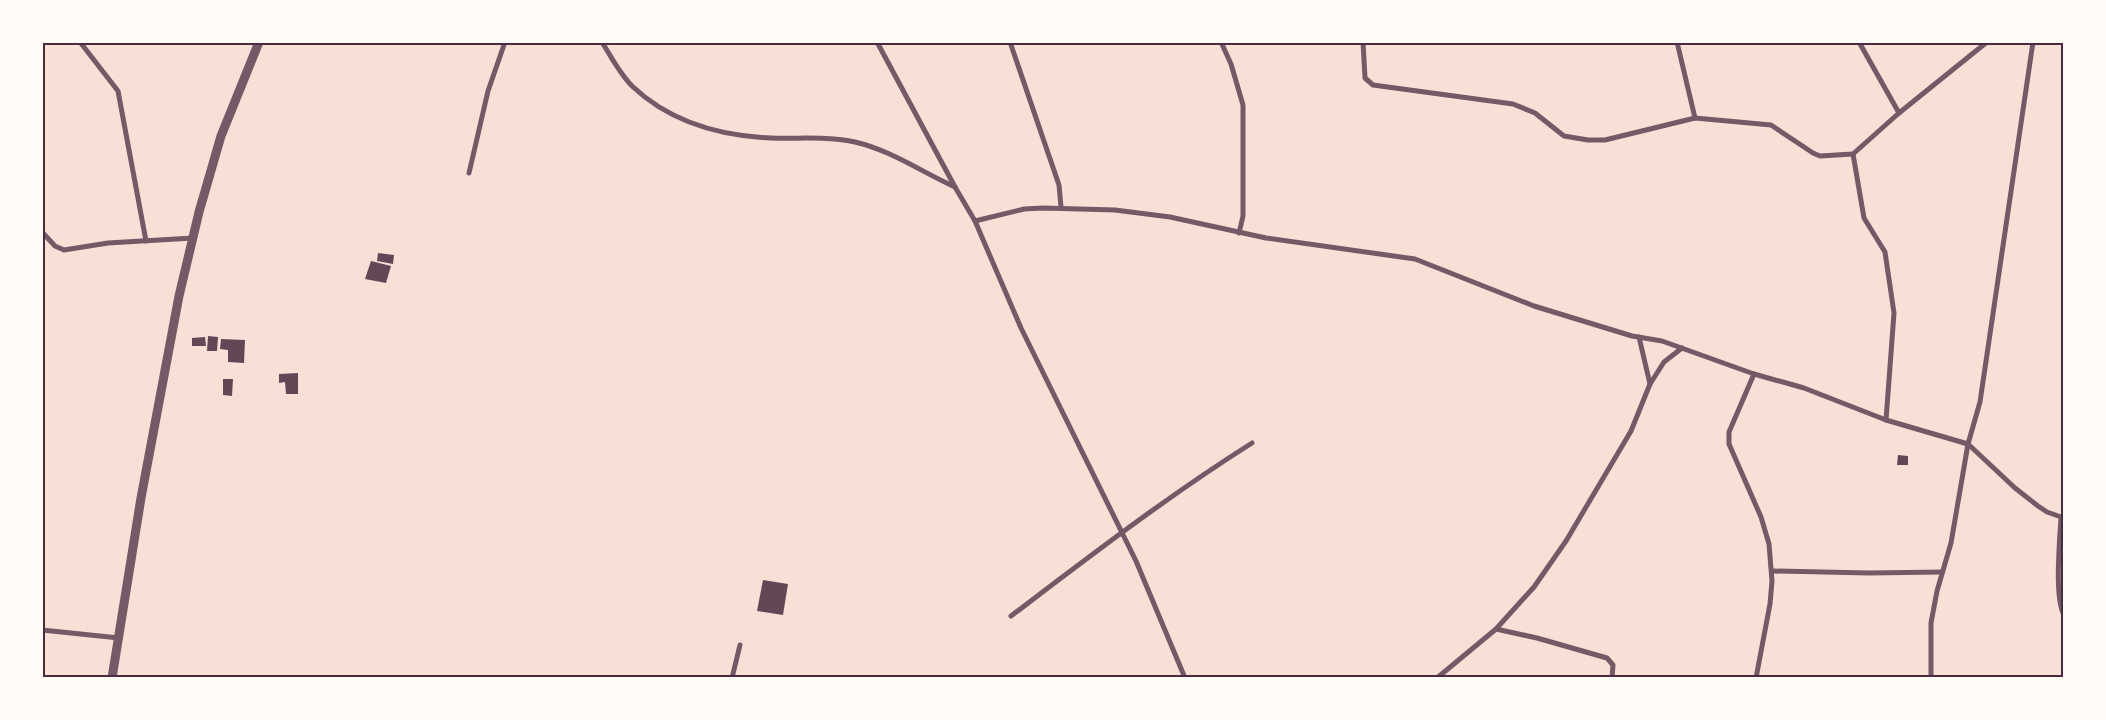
<svg xmlns="http://www.w3.org/2000/svg" width="2106" height="720" viewBox="0 0 2106 720" font-family="'Golos Text',sans-serif">
  <rect width="100%" height="100%" fill="#f7e1d7"/>
  <g fill="#644757">
    <path d="M378,253l16,2 -1,9 -16,-3z"/>
    <path d="M371,261l20,5 -5,17 -21,-4z"/>
    <path d="M208,336l10,1 -1,14h-10z"/>
    <path d="M205,337l1,9h-14v-8z"/>
    <path d="M221,339l24,1 -1,23 -16,-1v-12l-8,-1z"/>
    <path d="M298,373v21h-12l-1,-12 -6,1v-9z"/>
    <path d="M223,379h10l-1,17 -9,-1z"/>
    <path d="M1898,455l10,1v9h-11z"/>
    <path d="M763,580l25,4 -5,31 -26,-4z"/>
  </g>
  <g fill="none" stroke-linecap="round" stroke-linejoin="round">
    <g stroke="#755966" stroke-width="5">
      <path d="M80,42l38,49 28,150"/>
      <path d="M602,42c9,15 18,32 30,44 38,36 89,50 139,52 27,1 57,-2 84,4 35,8 67,30 100,45"/>
      <path d="M877,42l78,145 20,34 46,107 115,233 49,117"/>
      <path d="M1010,42l49,143 2,22"/>
      <path d="M1221,42l10,22 12,41v111l-4,17"/>
      <path d="M1363,42l2,36 8,7 140,19 22,9 29,23 24,4h17l90,-22"/>
      <path d="M1677,42l18,76 76,7 42,28 7,3 33,-2"/>
      <path d="M1859,42l40,71"/>
      <path d="M469,173l19,-82 17,-49"/>
      <path d="M975,221l49,-12 19,-1 72,2 55,7 96,21 149,21 119,47 98,30 30,5 92,33 50,14 82,32 82,24 47,44 23,18 9,6 17,6"/>
      <path d="M42,232l13,14 9,4 44,-7 85,-5"/>
      <path d="M1639,337l11,47"/>
      <path d="M1754,374l-25,58v12l32,73 8,27 3,37 -2,23 -14,74"/>
      <path d="M1886,420l8,-107 -9,-61 -21,-34 -11,-64 46,-41 88,-71"/>
      <path d="M2061,517c-1,22 -7,80 3,98"/>
      <path d="M1772,571l97,2 73,-1"/>
      <path d="M1011,616c79,-60 157,-120 241,-173"/>
      <path d="M1496,629l41,9 70,20 6,7 -1,13"/>
      <path d="M42,630l77,8"/>
      <path d="M732,678l8,-33"/>
      <path d="M1437,678l59,-49 38,-42 32,-46 65,-110 19,-47 14,-22 18,-14"/>
      <path d="M1931,678v-55l6,-32 14,-48 17,-99 12,-42 53,-360"/>
    </g>
    <path stroke="#755966" stroke-width="9" d="M112,678l29,-180 38,-202 20,-84 22,-76 38,-94"/>
  </g>
  <rect width="2106" height="720" fill="none" stroke="#fffaf5" stroke-width="88"/>
  <rect x="44" y="44" width="2018" height="632" fill="none" stroke="#4a2c40" stroke-width="2"/>
</svg>
